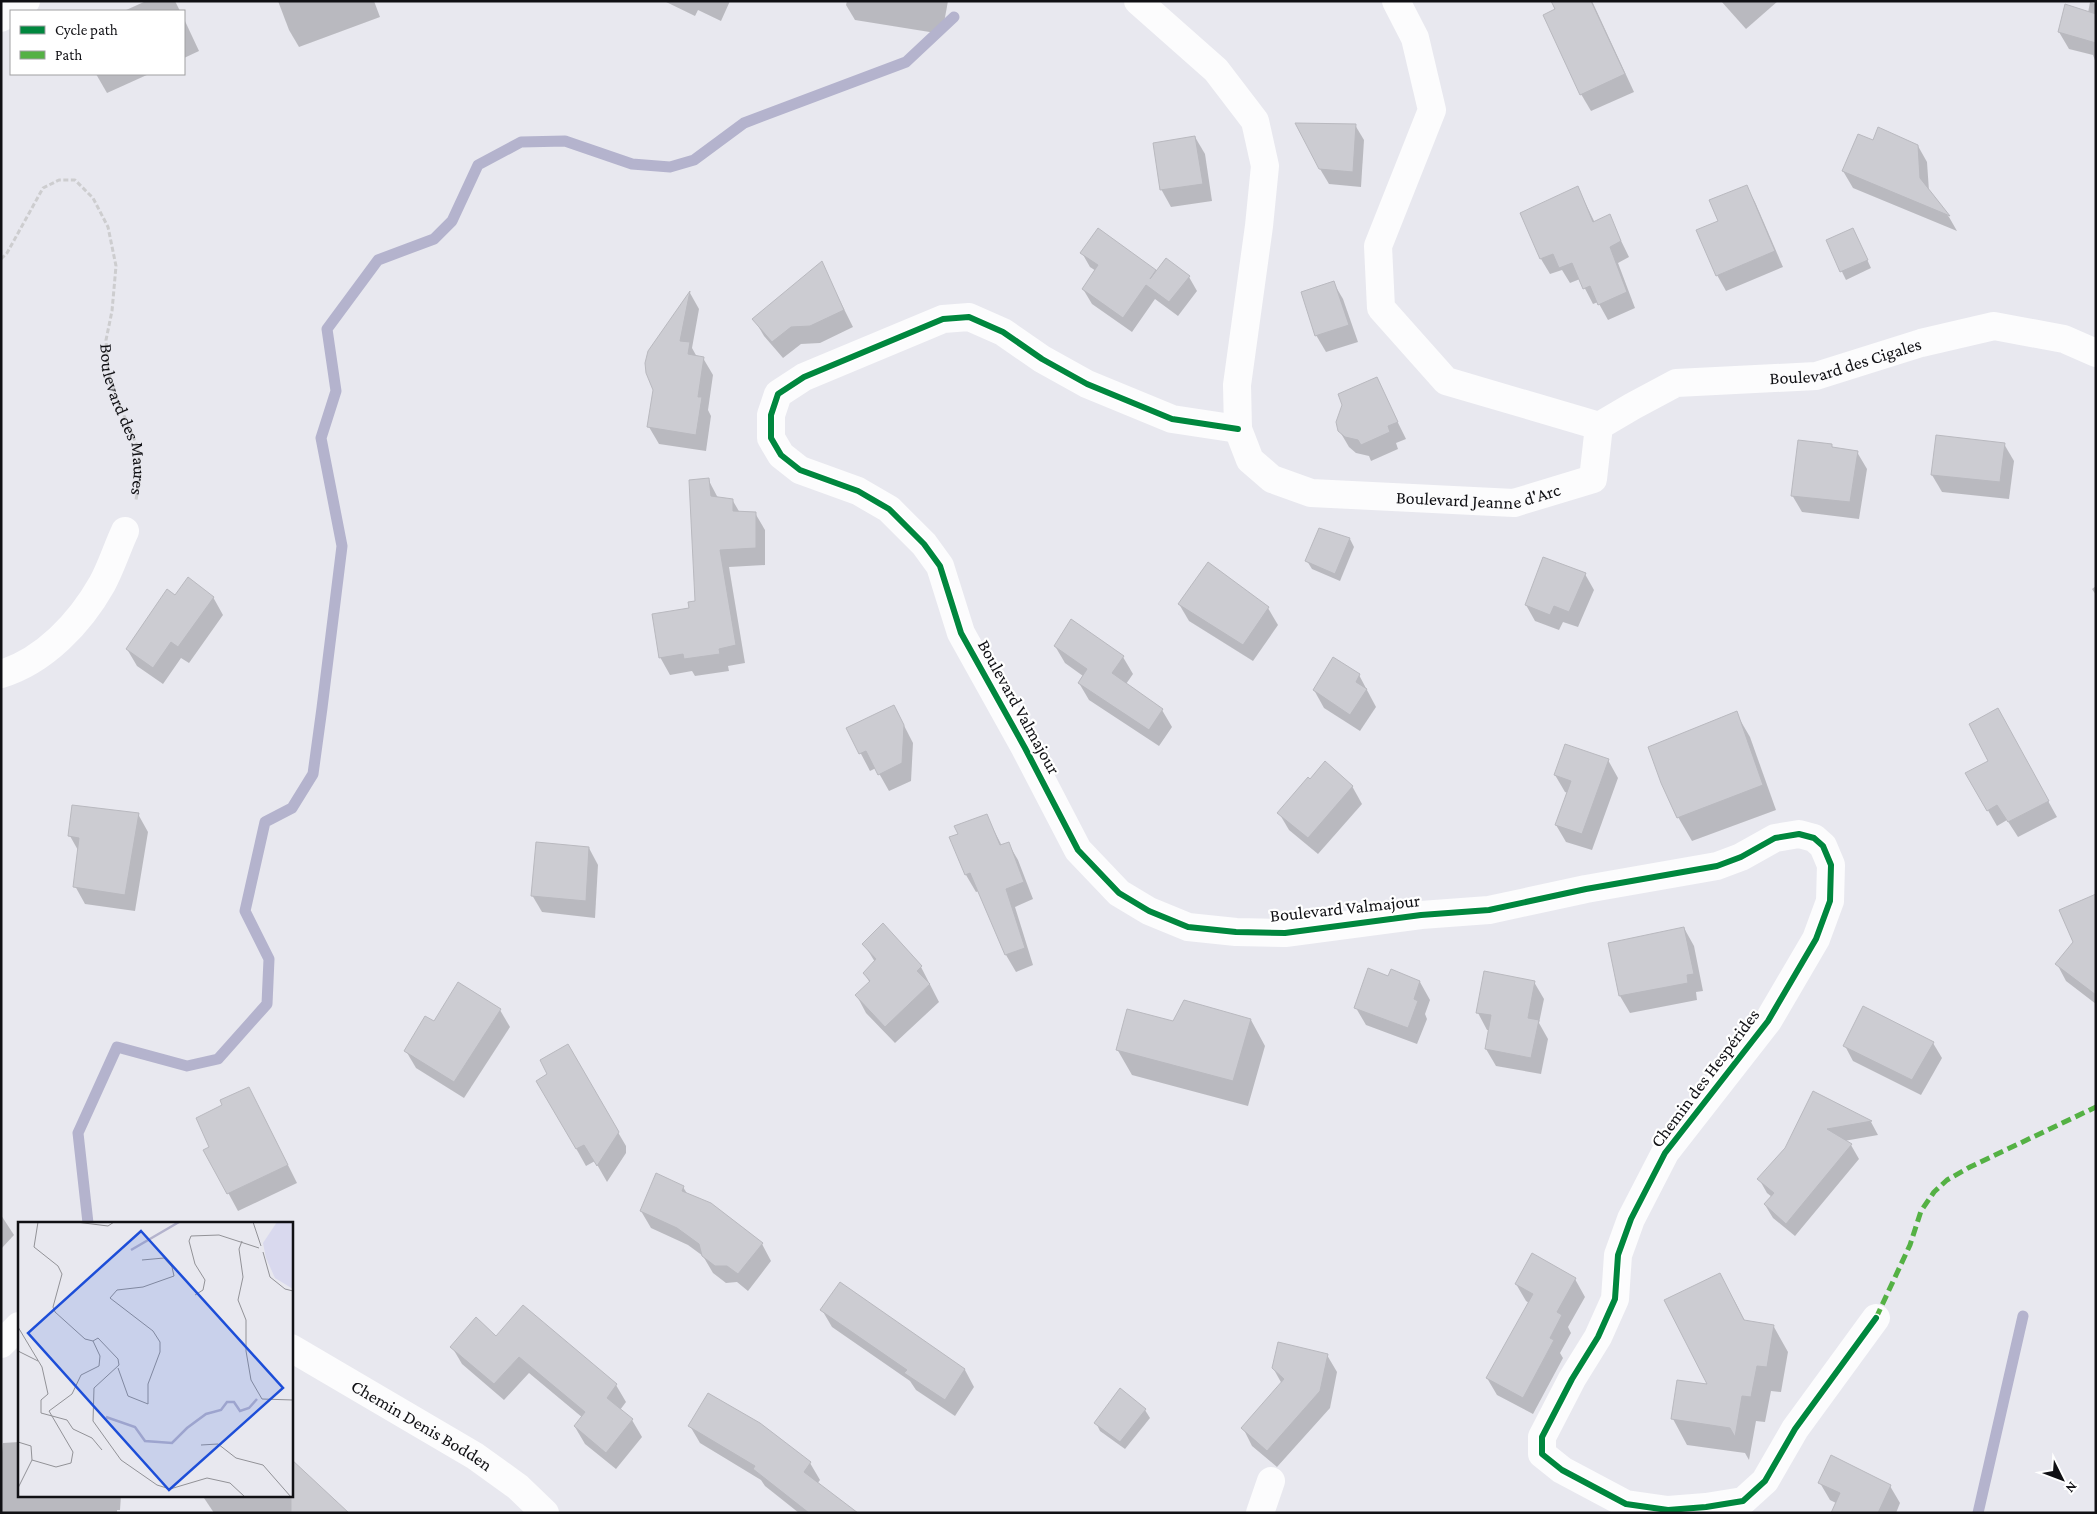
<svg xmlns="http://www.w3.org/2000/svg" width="2097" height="1514" viewBox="0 0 2097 1514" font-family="'Crimson Pro',serif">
  <rect width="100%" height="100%" fill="#e8e8ef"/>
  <g fill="#0003">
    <path d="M146,1h29l5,10h-56z"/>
    <path d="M278,1h96l6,16 -81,30 -10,-17z"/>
    <path d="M664,1h66l-9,20 -23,-11 -3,6z"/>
    <path d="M847,1h101l-6,33 -87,-14 -9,-15z"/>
    <path d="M1552,1h40l42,91 -43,19 -10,-17z"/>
    <path d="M1721,1h57l-32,28z"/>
    <path d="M2090,2l6,2v59l-3,-8 -24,-6 -10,-17 29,-19z"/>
    <path d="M184,19l15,32 -15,7z"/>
    <path d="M96,74h53l-42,19z"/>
    <path d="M1355,125l9,15 -3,47 -32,-3 -9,-15z"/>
    <path d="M1195,137l10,17 7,47 -41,6 -10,-18z"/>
    <path d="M1874,142l44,4 9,16 2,29 20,26 8,14 -104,-43 -10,-17z"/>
    <path d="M1746,186l9,16 28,65 -57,24 -9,-16z"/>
    <path d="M1578,188l17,35 14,-7 20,41 -11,6 17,45 -27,12 -10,-18 -5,2 -13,-25 -10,4 -8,-13 -12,4 -9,-15 -20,-45z"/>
    <path d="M1853,229l18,39 -25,12 -19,-39z"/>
    <path d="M1082,253l73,18 1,2 33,4 8,14 -19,25 -23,-17 -23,33 -40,-28 -9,-15 13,-18 -6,-4z"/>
    <path d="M821,263l32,64 -33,16 -19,1 -18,14 -19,-22 -10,-17z"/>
    <path d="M1333,282l10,17 15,43 -32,10 -10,-17z"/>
    <path d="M690,293l9,16 -7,39 5,9 6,1 10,17 -5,35 3,6 -5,35 -47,-7 -10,-17 5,-37 -5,-39z"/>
    <path d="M1376,378l30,61 -10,4 2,6 -27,12 -2,-5 -13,-3 -7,-6 -10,-17z"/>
    <path d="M1937,437l67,7 10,17 -5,38 -67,-7 -10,-17z"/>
    <path d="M1831,445l2,3 24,4 10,17 -8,50 -57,-7 -10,-17z"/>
    <path d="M708,479l10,19 15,3 7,12h15l10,17v35l-36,2 16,96 -17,3 1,5 -34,5 -3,-5 -22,4 -10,-18 36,-55z"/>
    <path d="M1320,530l30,9 4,8 -14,34 -28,-12 -5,-8z"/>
    <path d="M1585,574l9,16 -16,37 -15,-5 -4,8 -24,-9 -9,-16z"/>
    <path d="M2096,586v9l-4,-6z"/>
    <path d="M175,597h38l10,18 -34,48 -8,-5 -18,26 -26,-18 -10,-17z"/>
    <path d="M1179,604l89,4 10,17 -25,36 -64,-40z"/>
    <path d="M1055,646l68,11 10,17 -7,10 36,26 10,17 -13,19 -70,-46 -10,-17 4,-7 -18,-13z"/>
    <path d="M1359,675l17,32 -16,24 -36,-23 -10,-18z"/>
    <path d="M894,706l19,37 -2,38 -22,10 -13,-23 -6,3 -22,-42z"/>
    <path d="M1736,713l14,24 26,73 -84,31 -14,-24z"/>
    <path d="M2006,725l51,92 -39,20 -11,-17 -10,6 -30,-52 22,-13z"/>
    <path d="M1608,760l10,18 -26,72 -26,-8 -10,-17 12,-32 -3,-1 -10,-17z"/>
    <path d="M1352,786l10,18 -44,50 -29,-24 -10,-17z"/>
    <path d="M138,814l10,18 -13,79 -50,-7 -10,-18 4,-34 -9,-16z"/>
    <path d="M986,815l16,31 6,-3 10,17 15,39 -18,8 18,58 -17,7 -10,-17 -27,-64 -3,1 -10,-17 -15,-37z"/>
    <path d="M589,848l9,17 -3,53 -53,-6 -10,-17z"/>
    <path d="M2096,895v109l-30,-23 -9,-17 17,-22z"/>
    <path d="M1684,928l10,18 9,45 -7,1 1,8 -67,13 -10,-17z"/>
    <path d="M864,944l57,23 18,35 -44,41 -29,-30 -9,-17 13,-13 -6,-10 11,-11z"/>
    <path d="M1391,970l29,12 10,18 -5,14 2,5 -10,25 -51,-19 -10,-17 33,-31z"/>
    <path d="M1534,982l10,17 -5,24 9,16 -7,35 -45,-8 -10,-17 4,-19h-3l-9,-17z"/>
    <path d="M1185,1002l66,18 14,26 -17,60 -116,-31 -15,-26 56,-27z"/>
    <path d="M1864,1008l69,35 9,15 -21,37 -68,-34 -8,-15z"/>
    <path d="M500,1010l10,17 -46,71 -48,-30 -10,-17 28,-28z"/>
    <path d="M567,1045l59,101v7l-19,29 -12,-21 -9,5 -48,-85 11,-6z"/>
    <path d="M1822,1097l49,25 7,13 -34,6 7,4 8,14 -64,77 -22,-18 -8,-13 7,-8 -5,-4 -8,-14 27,-31z"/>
    <path d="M258,1105l39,78 -59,28 -33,-61 6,-2z"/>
    <path d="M683,1187l5,8 74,49 9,17 -23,30 -11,-9 -11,1 -13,-10 -10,-17 -15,-11 -37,-17 -10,-17z"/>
    <path d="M1,1215l13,20 -13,14z"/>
    <path d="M1575,1279l10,18 -17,30 3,6 -11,20 3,5 -30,56 -36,-19 -10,-17 42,-75 -3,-2 -10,-17z"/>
    <path d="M1734,1300l11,21 29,6 14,25 -7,40 -10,-1 -6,31 -9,-1 -7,39 -4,-7 -58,-8 -14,-26 36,-34z"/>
    <path d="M822,1310l143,60 9,17 -19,29 -39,-26 -6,-9 -78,-54z"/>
    <path d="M496,1337l120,48 10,17 -6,8 12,10 10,17 -26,32 -31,-25 -10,-17 8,-9 -54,-45 -25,27 -42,-36 -10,-17z"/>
    <path d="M1327,1355l10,17 -7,36 -53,59 -25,-21 -9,-18 39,-44 -9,-16z"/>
    <path d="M1145,1410l5,8 -25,31 -25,-18 -4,-8z"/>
    <path d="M690,1426l120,37 10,17 -3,4 39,29h-57l-34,-27 -4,-6 -61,-37z"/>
    <path d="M19,1442v53h102l-1,15h-3v3h-116v-52l2,-18z"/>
    <path d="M1832,1457l58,29 10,17 -4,10h-64l4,-10 -6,-3 -10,-17z"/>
    <path d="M202,1495h89l57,18h-134z"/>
  </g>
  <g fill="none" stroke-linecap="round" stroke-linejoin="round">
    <g stroke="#b4b3cd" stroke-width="11">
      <path d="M88,1223l-10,-90 39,-86 70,19 31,-7 49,-55 2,-45 -24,-48 20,-89 27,-14 21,-34 9,-66 20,-162 -21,-108 15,-47 -9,-62 51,-69 56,-21 18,-18 26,-56 43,-23 44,-1 67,23 38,3 24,-7 50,-37 162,-61 48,-45"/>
      <path d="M1978,1513l45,-197"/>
    </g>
  </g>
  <g fill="#ccccd2" stroke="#b9b9bf">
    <path d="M1551,1h40l34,73 -45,21 -37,-80 12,-6z"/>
    <path d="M2065,4l31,10v29l-38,-11z"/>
    <path d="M1295,123l61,1 -3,48 -34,-3z"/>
    <path d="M1878,127l40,18 2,33 30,38 -108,-45 16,-37 15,6z"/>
    <path d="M1195,136l8,48 -43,6 -7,-47z"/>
    <path d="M1747,185l28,66 -59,25 -20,-46 22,-9 -9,-21z"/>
    <path d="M1578,186l15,36 17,-8 11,27 -11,6 17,45 -29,13 -8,-19 -7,3 -11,-26 -13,5 -6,-14 -13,5 -20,-46z"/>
    <path d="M1098,228l58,42 -6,9 16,-21 24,18 -21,26 -23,-17 -23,33 -41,-29 16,-24 -18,-12z"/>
    <path d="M1853,228l15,32 -28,12 -14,-32z"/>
    <path d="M822,261l22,49 -34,16 -19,1 -19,15 -20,-23z"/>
    <path d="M1334,281l15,44 -34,11 -14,-44z"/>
    <path d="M690,291l-10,50 10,1 -2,12 16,3 -6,40h4l-6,38 -49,-8 6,-37 -7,-17 -1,-10 3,-12z"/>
    <path d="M1377,377l21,45 -10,4 2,6 -29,13 -3,-5 -13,-3 -7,-6 -2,-9 6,-17 -4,-11z"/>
    <path d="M1936,435l69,8 -5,39 -69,-7z"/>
    <path d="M1798,440l34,4v3l26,4 -8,51 -59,-6z"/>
    <path d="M709,478l2,18 22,3v12l23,1v36l-36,2 16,95 -17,4 1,5 -36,5 -1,-5 -24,4 -7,-44 37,-6 -1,-6 7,-1 -6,-121z"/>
    <path d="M1319,528l31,10 -15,36 -30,-13z"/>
    <path d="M1543,557l43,16 -17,39 -15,-6 -4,9 -25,-10z"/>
    <path d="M1208,562l61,45 -26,38 -65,-41z"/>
    <path d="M188,577l26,20 -36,50 -7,-5 -18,26 -27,-19 41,-60 8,6z"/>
    <path d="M1071,619l53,37 -12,17 51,36 -14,21 -71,-47 9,-14 -33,-23z"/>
    <path d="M1333,657l27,17 -4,8 11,7 -17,26 -37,-25z"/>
    <path d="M894,705l10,20 -2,38 -24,12 -12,-24 -7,3 -13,-26z"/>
    <path d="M1998,708l51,93 -41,21 -11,-17 -10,6 -22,-38 23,-12 -19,-37z"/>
    <path d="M1737,711l26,74 -86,33 -16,-35 -13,-36z"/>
    <path d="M1565,744l44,15 -27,75 -27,-9 16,-44 -17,-6z"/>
    <path d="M1325,761l28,25 -45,52 -31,-25 31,-36 2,2z"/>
    <path d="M72,805l67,8 -14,82 -52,-8 6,-49 -11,-2z"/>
    <path d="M987,814l13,31 9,-3 15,40 -18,7 19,59 -20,7 -35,-82 -5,2 -16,-38 9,-3 -4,-8z"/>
    <path d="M536,842l53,5 -3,54 -55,-5z"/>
    <path d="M2096,894v101l-41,-31 18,-22 -14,-32z"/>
    <path d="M883,923l39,43 -5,5 13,13 -45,43 -30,-32 15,-14 -7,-8 13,-14 -14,-15z"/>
    <path d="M1684,927l10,47 -7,1 1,8 -69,13 -11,-53z"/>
    <path d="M1368,968l20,8 3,-7 29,12 -6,18 4,2 -10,27 -54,-20z"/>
    <path d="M1484,971l51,10 -7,37 11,2 -8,38 -46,-9 6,-34 -15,-2z"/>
    <path d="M458,982l43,27 -47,73 -50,-31 21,-35 9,5z"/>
    <path d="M1184,1000l67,19 -18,62 -117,-31 11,-41 46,12z"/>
    <path d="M1863,1006l71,36 -22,38 -69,-34z"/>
    <path d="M568,1044l51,88 -22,34 -13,-21 -8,4 -40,-68 11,-7 -7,-14z"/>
    <path d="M249,1087l39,78 -61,29 -24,-44 6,-3 -13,-29 26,-13 -2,-5z"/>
    <path d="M1813,1091l59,30 -45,8 25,15 -66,80 -22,-20 10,-11 -17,-14 28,-31z"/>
    <path d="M656,1173l28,13 -2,5 29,12 52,40 -25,31 -11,-8h-12l-13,-10 -3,-12 -22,-16 -37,-17z"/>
    <path d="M1532,1253l44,25 -19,34 5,3 -12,23 4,2 -31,58 -37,-20 47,-84 -18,-10z"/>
    <path d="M1720,1273l24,47 30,5 -7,42 -10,-1 -6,31 -9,-1 -7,41 -5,-9 -59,-9 6,-39 30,4 -43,-84z"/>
    <path d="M840,1282l125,87 -20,31 -41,-27 3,-3 -87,-60z"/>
    <path d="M523,1305l94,79 -10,14 26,21 -27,34 -32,-27 11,-14 -66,-55 -25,27 -44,-37 26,-30 20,19z"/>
    <path d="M1278,1342l50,12 -8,37 -53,60 -26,-23 43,-49 -12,-11z"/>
    <path d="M1120,1388l26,21 -26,33 -26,-19z"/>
    <path d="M708,1393l52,30 51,39 -7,10 54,41h-49l-56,-44 2,-3 -67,-40z"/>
    <path d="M1831,1455l60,30 -13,28h-47l9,-20 -22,-10z"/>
    <path d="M291,1459l58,54h-58z"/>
  </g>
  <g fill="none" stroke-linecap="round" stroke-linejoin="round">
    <path stroke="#cdcdcf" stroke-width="3" stroke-dasharray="5 2.5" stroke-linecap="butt" id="s1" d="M1,259l6,-6 36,-65 16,-8h16l18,18 15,29 8,39 -4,45 -6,29 2,30 8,27 22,51 2,27 -4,25"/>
    <g stroke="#fcfcfd" stroke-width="28">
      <path id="s2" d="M1138,1l78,69 39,51 10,45 -6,60 -22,159 1,44 12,31 22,19 39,14 203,10 79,-24 6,-53 -153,-45 -65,-73 -3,-62 54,-136 -17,-72 -19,-37"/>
      <path d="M1,18l25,-17"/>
      <path id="s3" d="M1599,426l34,-20 43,-23 140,-7 105,-33 73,-17 70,13 32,14"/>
      <path d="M1238,429l-66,-10 -85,-35 -45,-25 -39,-27 -34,-15 -26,2 -139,58 -26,17 -7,21v23l10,17 19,15 58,21 31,18 35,35 16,22 21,67 64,115 53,102 41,43 30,18 39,16 48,5 49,1 136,-18 68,-5 97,-21 131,-23 24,-9 34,-19 24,-4 15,4 9,8 8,19 -1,36 -14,38 -48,82 -103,132 -34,66 -13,36 -3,44 -17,38 -26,42 -30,58v17l20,16 64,34 42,6 38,-3 37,-6 22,-20 30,-52 81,-111"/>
      <path d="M1,674c43,-13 79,-51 101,-90 9,-16 15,-36 23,-53"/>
      <path d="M1,1344l18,-18"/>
      <path id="s4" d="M291,1348l184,108 43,31 27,26"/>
      <path d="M1260,1513l11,-32"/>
    </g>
    <path stroke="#54b144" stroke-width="5" stroke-dasharray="10 5" stroke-linecap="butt" d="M1876,1318l34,-73 11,-34 13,-19 13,-12 23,-13 126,-60"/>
    <g stroke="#fff" stroke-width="9">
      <path id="cycleway" d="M1238,429l-66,-10 -85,-35 -45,-25 -39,-27 -34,-15 -26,2 -139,58 -26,17 -7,21v23l10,17 19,15 58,21 31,18 35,35 16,22 21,67 64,115 53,102 41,43 30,18 39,16 48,5 49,1 136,-18 68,-5 97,-21 131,-23 24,-9 34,-19 24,-4 15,4 9,8 8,19 -1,36 -14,38 -48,82 -103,132 -34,66 -13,36 -3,44 -17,38 -26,42 -30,58v17l20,16 64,34 42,6 38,-3 37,-6 22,-20 30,-52 81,-111"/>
    </g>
    <use href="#cycleway" stroke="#00873e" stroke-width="6"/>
  </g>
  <g text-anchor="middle" stroke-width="4.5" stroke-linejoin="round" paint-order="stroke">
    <g font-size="18" fill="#101014" stroke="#fff">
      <text dy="6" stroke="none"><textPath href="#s3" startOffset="260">Boulevard des Cigales</textPath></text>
      <text dy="6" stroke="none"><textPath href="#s1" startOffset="372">Boulevard des Maures</textPath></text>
      <text dy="6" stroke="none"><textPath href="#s2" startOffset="751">Boulevard Jeanne d'Arc</textPath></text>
      <text transform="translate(1019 707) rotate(61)" y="6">Boulevard Valmajour</text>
      <text transform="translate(1345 908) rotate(-6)" y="6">Boulevard Valmajour</text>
      <text transform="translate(1705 1078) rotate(-53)" y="6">Chemin des Hespérides</text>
      <text dy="6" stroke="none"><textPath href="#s4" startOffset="152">Chemin Denis Bodden</textPath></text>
    </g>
  </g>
  <g transform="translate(18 1222)">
    <rect width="275" height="275" fill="#e8e8ef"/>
    <path d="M259,0h16v67l-18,-11 -9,-20 -3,-15z" fill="#d9d9ee"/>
    <path fill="none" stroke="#b4b3cd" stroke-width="2.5" d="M113,28l48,-28M88,195l29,10 10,14 27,2 15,-15 19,-14 15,-4 6,-8h7l6,9 9,-3 8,-9"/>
    <path fill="none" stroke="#929297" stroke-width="1" d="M20,0l-4,25 24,19 4,8 -9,33 2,5 30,27 8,2M58,0l32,4 6,-4M235,0l8,24M224,19l-3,8 4,28 -5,23 8,20v31l5,29 11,19 31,1M245,30l7,25 15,12 8,2M177,73l8,-5 2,-10 -10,-16 -6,-23 2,-5 28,-1 40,13M0,105l24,40 6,27 -7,6v13l26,7 6,9 19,9 10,12M0,129l20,10M100,146l10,28 20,8v-20l12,-32v-10l-7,-11 -43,-33 7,-8 26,-3 31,-11 -2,-9 -8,-9 -22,2M0,220l13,4 1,14M183,223l17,-1 18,14 27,7 28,32M14,238l24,7 15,-4 2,-11 -24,-41 23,-17 9,-19 18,-9 1,-10 -7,-15 5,-3 20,21 1,6 -25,23 -1,33 28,39 36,25 13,4 37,-11 23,5 15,14M0,266l14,-28"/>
    <path fill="#1d4ed8" fill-opacity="0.15" stroke="#1d4ed8" stroke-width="2.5" d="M123,9l142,157 -114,102 -141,-157z"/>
    <rect width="275" height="275" fill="none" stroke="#101014" stroke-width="2.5"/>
  </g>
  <rect width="2097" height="1514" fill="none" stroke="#101014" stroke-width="5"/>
  <rect x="10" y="10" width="175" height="65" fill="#ffffff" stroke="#9f9fa1"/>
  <rect x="20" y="26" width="25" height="8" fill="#00873e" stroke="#9f9fa1"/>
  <text x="55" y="35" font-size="15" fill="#101014">Cycle path</text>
  <rect x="20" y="51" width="25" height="8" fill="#54b144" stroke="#9f9fa1"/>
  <text x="55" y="60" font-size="15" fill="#101014">Path</text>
  <g transform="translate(2062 1479) rotate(132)" stroke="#ffffff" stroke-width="4" paint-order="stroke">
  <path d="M0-4L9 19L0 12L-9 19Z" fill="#101014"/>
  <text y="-8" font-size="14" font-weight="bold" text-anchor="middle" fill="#101014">N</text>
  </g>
</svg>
